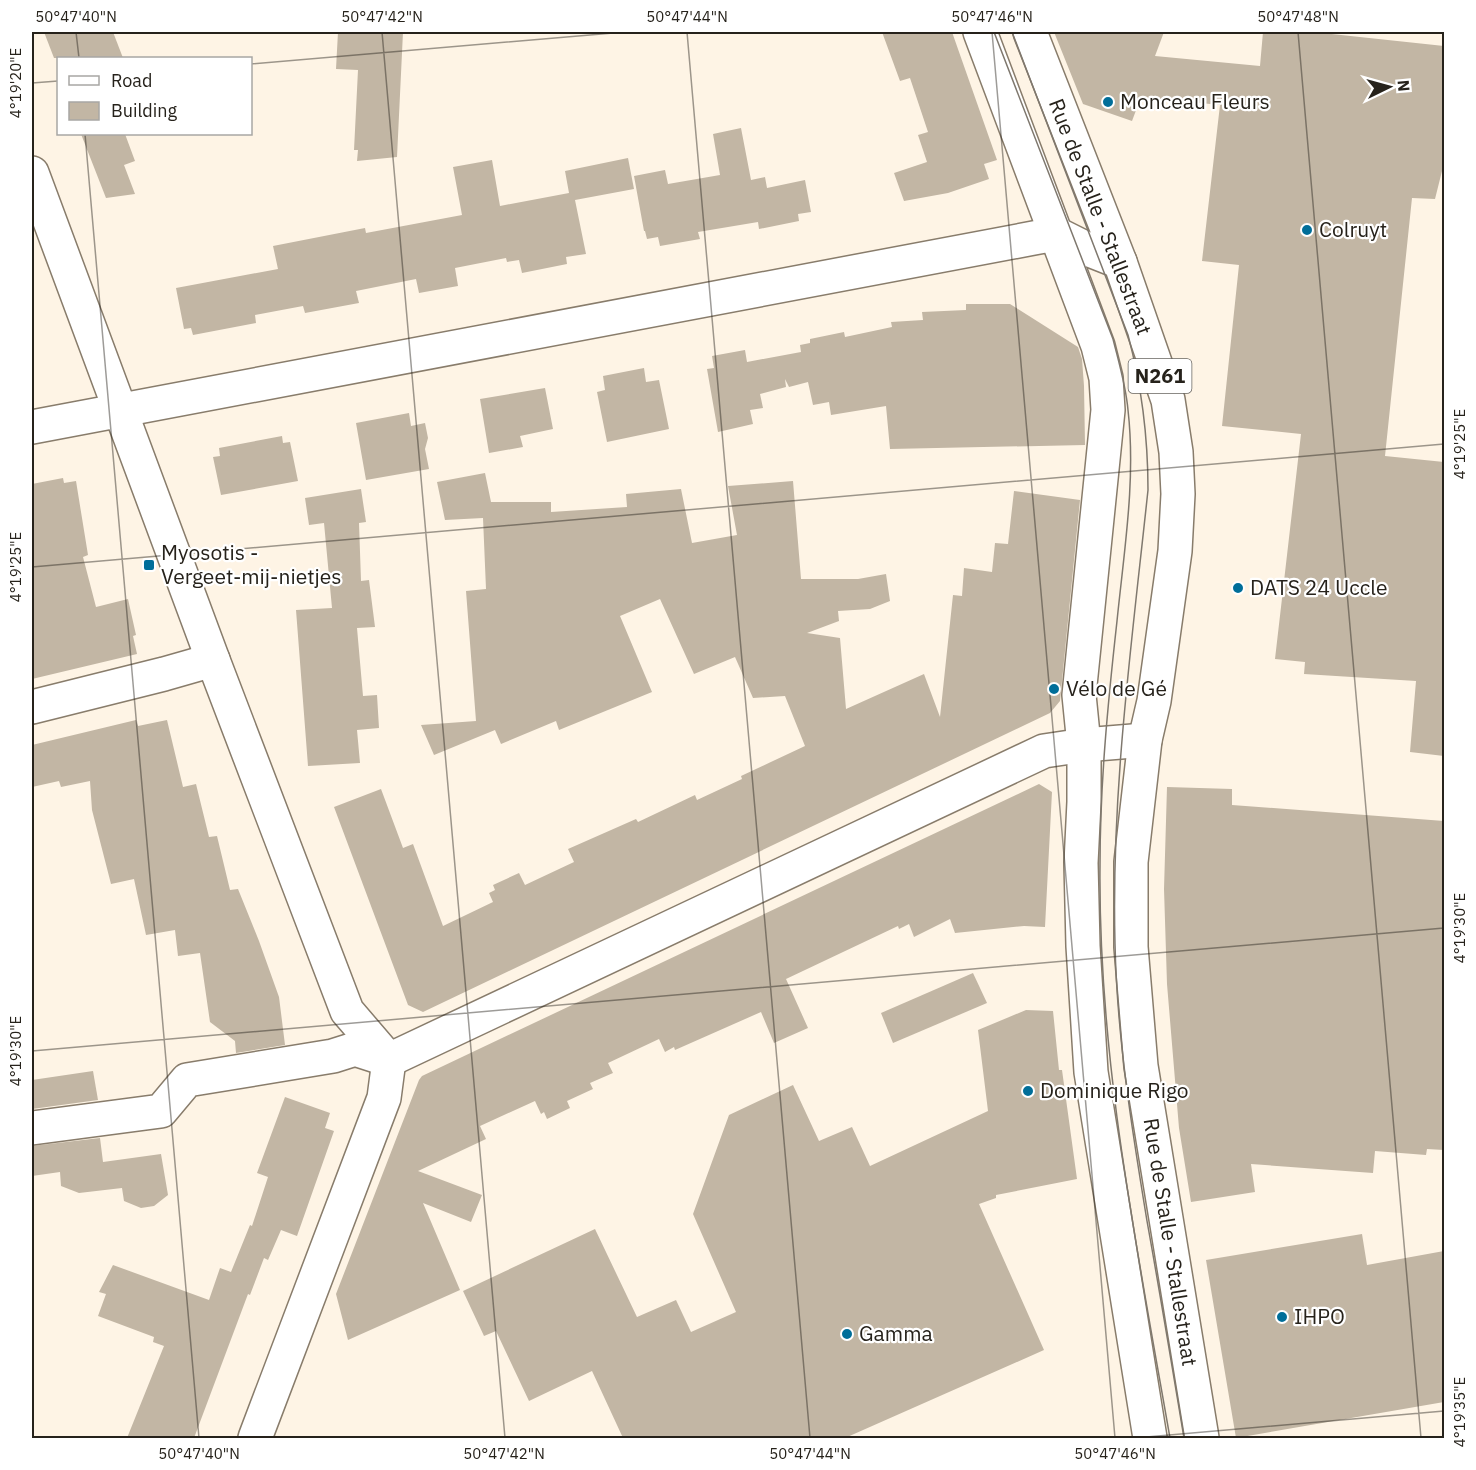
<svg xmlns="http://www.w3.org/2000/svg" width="1476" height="1470" viewBox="0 0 1476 1470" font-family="'IBM Plex Sans',sans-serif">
  <rect width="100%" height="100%" fill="#fef4e5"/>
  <g fill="#c2b6a4">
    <path d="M44,32h69l10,26h-69z"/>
    <path d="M338,32h65l-6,125 -40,4 1,-11h-4l4,-80 -22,-1z"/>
    <path d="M882,32h70l45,128 -13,4 5,15 -41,14 -44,8 -10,-28 33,-11 -9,-27 10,-3 -18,-54 -10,3z"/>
    <path d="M1054,32h110l-9,24 105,10 3,-34h50l131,14v117l-9,36 -23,-1 -27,258 59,6v294l-34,-4 6,-71 -112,-7 1,-12 -30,-3 26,-225 -79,-8 17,-161 -37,-4 18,-156 -79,-8 -9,24 -49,-17z"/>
    <path d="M741,128l10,52 14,-3 2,11 38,-8 6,32 -13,2 1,7 -40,8 -1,-7 -60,10 2,7 -40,7 -2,-9 -11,2 -2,-8h-1l-10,-55 31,-6 3,14 52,-9 -7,-41z"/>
    <path d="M81,134h44l10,27 -11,4 11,29 -29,4z"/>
    <path d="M628,158l6,31 -59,11 11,54 -20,3 1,7 -45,9 -3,-13 -12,2 -1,-4 -51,10 3,18 -39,7 -3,-14 -60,12 3,12 -54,10 -2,-7 -48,9 1,8 -63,12 -2,-7 -7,1 -8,-41 102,-19 -5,-23 92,-18 1,5 96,-18 -9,-48 39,-7 8,46 69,-13 -4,-22z"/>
    <path d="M966,304h44l68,43 4,12 2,27 1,59 -195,4 -4,-43 -55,9 -2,-13 -16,3 -5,-23 -19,5 -4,-8 1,8 -26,7 3,14 -13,2 3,14 -35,8 -11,-63 7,-1 -2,-12 33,-6 2,12 54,-10 -1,-7 10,-2v-4l34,-7 1,5 47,-10 -1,-5 32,-2 -1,-8 44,-2z"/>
    <path d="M644,368l2,14 13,-2 10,49 -62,13 -10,-50 8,-2 -2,-14z"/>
    <path d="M545,388l8,41 -33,7 3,11 -34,6 -9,-54z"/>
    <path d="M409,413l2,13 14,-3 3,15 -3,11 4,20 -63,11 -10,-57z"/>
    <path d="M282,436l1,7 7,-1 8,39 -77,14 -8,-38 7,-1 -1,-8z"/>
    <path d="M485,473l6,29h60v10l76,-5 -1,-13 55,-5 11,54 45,-8 -9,-49 65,-5 8,98h57l28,-5 4,27 -20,8 -32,2 1,10 -32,12 33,5 6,71 78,-35 16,43 13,-122 9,1 2,-28 28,4 3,-29 13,1 6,-53 66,9 -20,201 -10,12 -627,299 -15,-7 -74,-198 47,-18 22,59 10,-4 30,82 50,-24 -4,-9 6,-3 -2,-5 26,-12 6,12 49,-23 -6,-13 68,-30 2,3 57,-27 2,5 45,-21 -1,-3 64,-30 -20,-50 -32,2 -18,-41 -41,17 -34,-75 -40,17 32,76 -93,38 -3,-9 -55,23 -6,-14 -61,25 -13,-30 55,-4 -10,-130 20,-2 -3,-71 -38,2 -8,-38z"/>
    <path d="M63,478l1,5 12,-2 12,74 -5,2 13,50 32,-8 8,36 -3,1 4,18 -105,25v-195z"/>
    <path d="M361,489l5,33 -7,1 2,58 8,-1 6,47 -18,1 6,68 14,-1 2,33 -22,2 3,33 -52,3 -12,-156 36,-2 -8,-85 -15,2 -4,-27z"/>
    <path d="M136,720l2,6 29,-6 16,67 13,-3 13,53 8,-1 13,54 8,-1 21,52 20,56 6,48 -49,8 -1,-12 -25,-19 -10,-69 -22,3 -3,-26 -29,5 -12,-56 -23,5 -19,-74 -2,-29 -29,6 -2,-6 -27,6v-42z"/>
    <path d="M1039,784l13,8 -7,135 -21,-1 -69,7 -5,-14 -36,18 -5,-13 -10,5 -1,-3 -112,53 22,49 -34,15 -13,-31 -86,38 -1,-3 -9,5 -6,-13 -51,24 5,10 -23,10 3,6 -26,12 3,7 -23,11 -3,-7 -3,2 -6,-13 -55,25 6,13 -68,32 64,24 -11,27 -48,-19 37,87 -112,50 -12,-46 83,-214 3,-4z"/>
    <path d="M1167,787l65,2v16l212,16v329l-17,-1 -1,6 -51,-4 -2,22 -122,-9 4,28 -64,10 -12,-74 -12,-144 -3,-95z"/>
    <path d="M973,973l14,30 -94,40 -12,-30z"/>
    <path d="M1026,1010l27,1 6,59h3l15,109 -81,16v3l-17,6 65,146 -199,88h-222l-31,-67 -63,30 -33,-70 -12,5 -21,-45 132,-62 42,88 39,-17 15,32 45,-20 -43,-98 36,-99 64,-30 26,56 33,-14 18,39 118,-55 -10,-81z"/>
    <path d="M93,1071l5,29 -66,9v-29z"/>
    <path d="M285,1097l45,16 -5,15 9,3 -37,105 -16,-6 -13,30 -4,-2 -14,37 -2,-1 -54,144h-67l37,-92 -11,-4 1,-5 -56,-21 8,-22 -7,-2 14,-27 96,35 11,-32 11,4 19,-47 2,1 16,-49 -11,-4z"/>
    <path d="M100,1138l3,24 58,-8 7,41 -14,11 -13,2 -17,-7 -2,-13 -43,5 -18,-7 -1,-14 -28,4v-30z"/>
    <path d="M1362,1234l5,31 77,-14v151l-208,36 -30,-178z"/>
  </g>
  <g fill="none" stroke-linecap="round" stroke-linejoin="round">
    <g stroke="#887c6b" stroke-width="36">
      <g id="minor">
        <path d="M32,173l181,487 134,351 42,49 -5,38 -129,340"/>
        <path d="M32,427l1007,-190 18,-3 30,15 33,13"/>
        <path d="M32,707l132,-33 49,-14"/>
        <path d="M32,1128l129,-17 26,-31 146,-24 22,-7 34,11 655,-309 40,-6 61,-5"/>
      </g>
    </g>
    <g stroke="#887c6b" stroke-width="36">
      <g id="major">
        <path d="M980,32l118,314 8,32 2,32 -29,285 5,50v57l-3,61 2,83 8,126 59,366"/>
        <path d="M1030,32l90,230 48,138 8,52 2,42 -3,57 -21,150 -9,39 -14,122v85l10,119 61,372"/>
      </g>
    </g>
    <use href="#minor" stroke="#fff" stroke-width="33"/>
    <use href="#major" stroke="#fff" stroke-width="33"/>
    <g stroke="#7f786e" stroke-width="1.5">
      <path d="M994,32l119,307c6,24 13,47 15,71 8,70 -4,141 -11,211 -9,81 -17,162 -17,244 -2,194 37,383 70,573"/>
      <path d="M1012,32l116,303c14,52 20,101 20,155 -16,151 -37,302 -33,454 2,93 17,186 32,277 13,72 25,145 37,217"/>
    </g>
  </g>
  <path fill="none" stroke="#26221b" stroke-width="1.5" stroke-opacity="0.45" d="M76,32l3,26M382,32l123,1406M687,32l123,1406M992,32l123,1406M1298,32l123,1406M250,64l375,-32M32,83l26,-2M85,134l114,1304M32,567l1412,-123M32,1051l1412,-123M1135,1438l309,-27"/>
  <g fill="#006e99" stroke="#fff" stroke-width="2">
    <circle cx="1108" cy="102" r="6"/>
    <circle cx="1307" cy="230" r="6"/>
    <rect x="143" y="559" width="12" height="12" rx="3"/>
    <circle cx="1238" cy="588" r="6"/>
    <circle cx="1054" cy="689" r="6"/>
    <circle cx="1028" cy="1091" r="6"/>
    <circle cx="1282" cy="1317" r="6"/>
    <circle cx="847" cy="1334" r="6"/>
  </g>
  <g text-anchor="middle" stroke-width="4.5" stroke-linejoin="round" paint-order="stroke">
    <rect fill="#fff" stroke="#67645f" stroke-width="1.5" x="1128.5" y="359" width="63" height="34" rx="4.5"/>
    <g font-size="20" font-weight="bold" fill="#26221b">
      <text x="1160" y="383">N261</text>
    </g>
    <g font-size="21" fill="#26221b" stroke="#fff" text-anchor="start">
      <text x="1120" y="109">Monceau Fleurs</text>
      <text x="1319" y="237">Colruyt</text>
      <text x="161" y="560">Myosotis -<tspan x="161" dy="24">Vergeet-mij-nietjes</tspan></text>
      <text x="1250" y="595">DATS 24 Uccle</text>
      <text x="1066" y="696">Vélo de Gé</text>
      <text x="1040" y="1098">Dominique Rigo</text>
      <text x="1294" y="1324">IHPO</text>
      <text x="859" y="1341">Gamma</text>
    </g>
    <g font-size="21" fill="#26221b" stroke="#fff">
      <text transform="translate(1100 217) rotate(69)" y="7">Rue de Stalle - Stallestraat</text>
      <text transform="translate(1170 1242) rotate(81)" y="7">Rue de Stalle - Stallestraat</text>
    </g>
  </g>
  <rect width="1476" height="1470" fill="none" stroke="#ffffff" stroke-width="66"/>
  <rect x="57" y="57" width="195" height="78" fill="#ffffff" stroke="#a8a7a4" stroke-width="1.5"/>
  <rect x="69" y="76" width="30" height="9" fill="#ffffff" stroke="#a8a7a4" stroke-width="1.5"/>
  <text x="111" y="87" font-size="18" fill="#26221b">Road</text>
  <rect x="69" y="102" width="30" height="18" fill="#c2b6a4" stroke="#a8a7a4" stroke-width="1.5"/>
  <text x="111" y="117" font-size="18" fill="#26221b">Building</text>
  <g transform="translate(1389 87) rotate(85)" stroke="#ffffff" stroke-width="4.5" paint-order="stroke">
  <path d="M0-4.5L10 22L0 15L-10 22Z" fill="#26221b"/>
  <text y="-9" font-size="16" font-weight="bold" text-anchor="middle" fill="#26221b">N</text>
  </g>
  <rect x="33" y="33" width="1410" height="1404" fill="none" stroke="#26221b" stroke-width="2"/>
  <g font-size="15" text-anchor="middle" fill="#26221b">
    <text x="76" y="22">50°47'40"N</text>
    <text x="382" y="22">50°47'42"N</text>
    <text x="687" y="22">50°47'44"N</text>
    <text x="992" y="22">50°47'46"N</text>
    <text x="1298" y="22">50°47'48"N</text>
    <text transform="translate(16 83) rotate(-90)" y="5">4°19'20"E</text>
    <text transform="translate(1460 444) rotate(-90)" y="5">4°19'25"E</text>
    <text transform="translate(16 567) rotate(-90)" y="5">4°19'25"E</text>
    <text transform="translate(1460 928) rotate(-90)" y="5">4°19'30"E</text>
    <text transform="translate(16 1051) rotate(-90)" y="5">4°19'30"E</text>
    <text transform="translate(1460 1412) rotate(-90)" y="5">4°19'35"E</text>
    <text x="199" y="1459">50°47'40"N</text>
    <text x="504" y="1459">50°47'42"N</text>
    <text x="810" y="1459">50°47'44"N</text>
    <text x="1115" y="1459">50°47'46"N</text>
  </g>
</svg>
